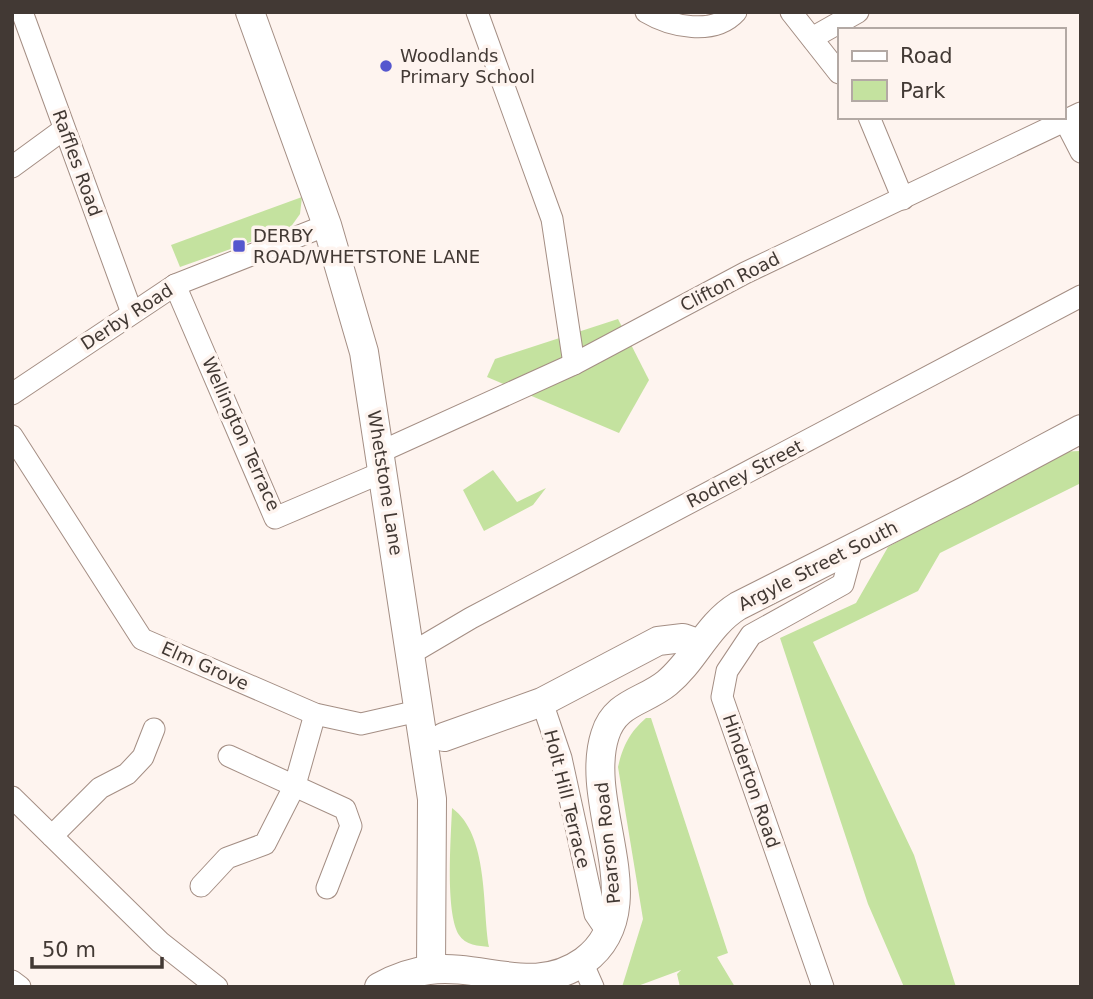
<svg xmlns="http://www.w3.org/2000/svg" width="1093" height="999" viewBox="0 0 1093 999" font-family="'DejaVu Sans',sans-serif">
  <rect width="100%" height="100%" fill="#fef4ef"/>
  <g fill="#c4e29f">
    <path d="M302,197l-2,17 -10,14 -110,39 -9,-22z"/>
    <path d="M618,319l31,61 -30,53 -132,-56 8,-18z"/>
    <path d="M1079,451l2,32 -141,70 -22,38 -105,51 101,213 42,132h-52l-36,-83 -88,-266 76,-35 32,-56 171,-95z"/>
    <path d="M493,470l24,32 29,-14 -13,17 -49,26 -21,-41z"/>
    <path d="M646,718h5l77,235 -11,4 18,30h-55l-3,-13 4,-4 -46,17h-13l21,-68 -25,-152c5,-21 11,-34 28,-49z"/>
    <path d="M452,808c37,27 30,99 37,139 -10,-1 -24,-2 -30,-12 -14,-23 -8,-98 -7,-127z"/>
  </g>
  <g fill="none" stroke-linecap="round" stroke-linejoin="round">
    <g stroke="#a48e84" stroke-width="23">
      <g id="street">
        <path d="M22,12l110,301"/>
        <path d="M477,12l75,207 22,145"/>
        <path d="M646,12c25,15 68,24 90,0"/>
        <path d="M791,12l48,61"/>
        <path d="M812,38l46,-26"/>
        <path d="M869,117l34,82"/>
        <path d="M1065,121l16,31"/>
        <path d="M12,167l52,-38"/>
        <path d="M175,285l100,233 108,-46"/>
        <path d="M12,394l163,-109 152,-60"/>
        <path d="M12,436l130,203 173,75 46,10 57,-13"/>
        <path d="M380,452l194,-88 171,-91 336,-160"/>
        <path d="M410,654l61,-36 610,-322"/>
        <path d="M542,702l19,56 34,156 13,19"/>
        <path d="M229,756l116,53 6,17 -24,62"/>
        <path d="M12,797l148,145 57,45"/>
        <path d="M52,836l48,-48 27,-14 16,-17 11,-28"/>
        <path d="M201,886l26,-28 38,-14 30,-59 20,-71"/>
        <path d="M582,962l11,25"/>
        <path d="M12,981l8,6"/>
        <path d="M823,987l-101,-290 5,-26 24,-36 92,-51 10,-37"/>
      </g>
    </g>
    <g stroke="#a48e84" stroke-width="30">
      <g id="secondary">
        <path d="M250,12l77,213 37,127 68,447 -1,170"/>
        <path d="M444,737l98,-35 116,-61 25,-3 17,6"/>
        <path d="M379,987c15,-8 33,-15 50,-17 54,-7 105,27 155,-9 71,-52 -2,-155 21,-226 10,-33 39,-33 62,-52 28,-23 40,-58 71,-77l227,-115 116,-62"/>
      </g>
    </g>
    <use href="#street" stroke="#fff" stroke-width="21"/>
    <use href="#secondary" stroke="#fff" stroke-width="28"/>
  </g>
  <g fill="#5557ce" stroke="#fef4ef" stroke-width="2.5">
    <circle cx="386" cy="66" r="7"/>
    <rect x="232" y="239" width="14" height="14" rx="3.5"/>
  </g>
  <g text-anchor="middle" stroke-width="7" stroke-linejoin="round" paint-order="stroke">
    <g font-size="18" fill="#423934" stroke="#fef4ef" text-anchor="start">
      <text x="400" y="62">Woodlands<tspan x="400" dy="21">Primary School</tspan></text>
      <text x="253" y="242">DERBY<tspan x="253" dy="21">ROAD/WHETSTONE LANE</tspan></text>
    </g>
    <g font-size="18" fill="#423934" stroke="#fef4ef">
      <text transform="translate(77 163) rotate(70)" y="6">Raffles Road</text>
      <text transform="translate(730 282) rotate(-27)" y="6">Clifton Road</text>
      <text transform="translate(127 317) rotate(-33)" y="6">Derby Road</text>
      <text transform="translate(241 434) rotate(66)" y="6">Wellington Terrace</text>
      <text transform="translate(745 474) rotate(-27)" y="6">Rodney Street</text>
      <text transform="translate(385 483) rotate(81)" y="6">Whetstone Lane</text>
      <text transform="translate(818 566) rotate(-27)" y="6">Argyle Street South</text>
      <text transform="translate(205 666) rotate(24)" y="6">Elm Grove</text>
      <text transform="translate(751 781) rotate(71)" y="6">Hinderton Road</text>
      <text transform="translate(567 799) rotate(76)" y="6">Holt Hill Terrace</text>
      <text transform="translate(608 843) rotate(-96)" y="6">Pearson Road</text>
    </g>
  </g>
  <rect width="1093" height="999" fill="none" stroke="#423934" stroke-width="28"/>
  <rect x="838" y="28" width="228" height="91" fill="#fef4ef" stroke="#b3a9a4" stroke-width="2"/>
  <rect x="852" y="51" width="35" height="10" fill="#ffffff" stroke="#b3a9a4" stroke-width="2"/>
  <text x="900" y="63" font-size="21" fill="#423934">Road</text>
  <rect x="852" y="80" width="35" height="21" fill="#c4e29f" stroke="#b3a9a4" stroke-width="2"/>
  <text x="900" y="98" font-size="21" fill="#423934">Park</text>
  <path d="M32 957v10h130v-10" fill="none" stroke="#423934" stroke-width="3.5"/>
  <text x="42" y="957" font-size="21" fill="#423934" stroke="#fef4ef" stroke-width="5" paint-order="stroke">50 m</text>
</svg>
